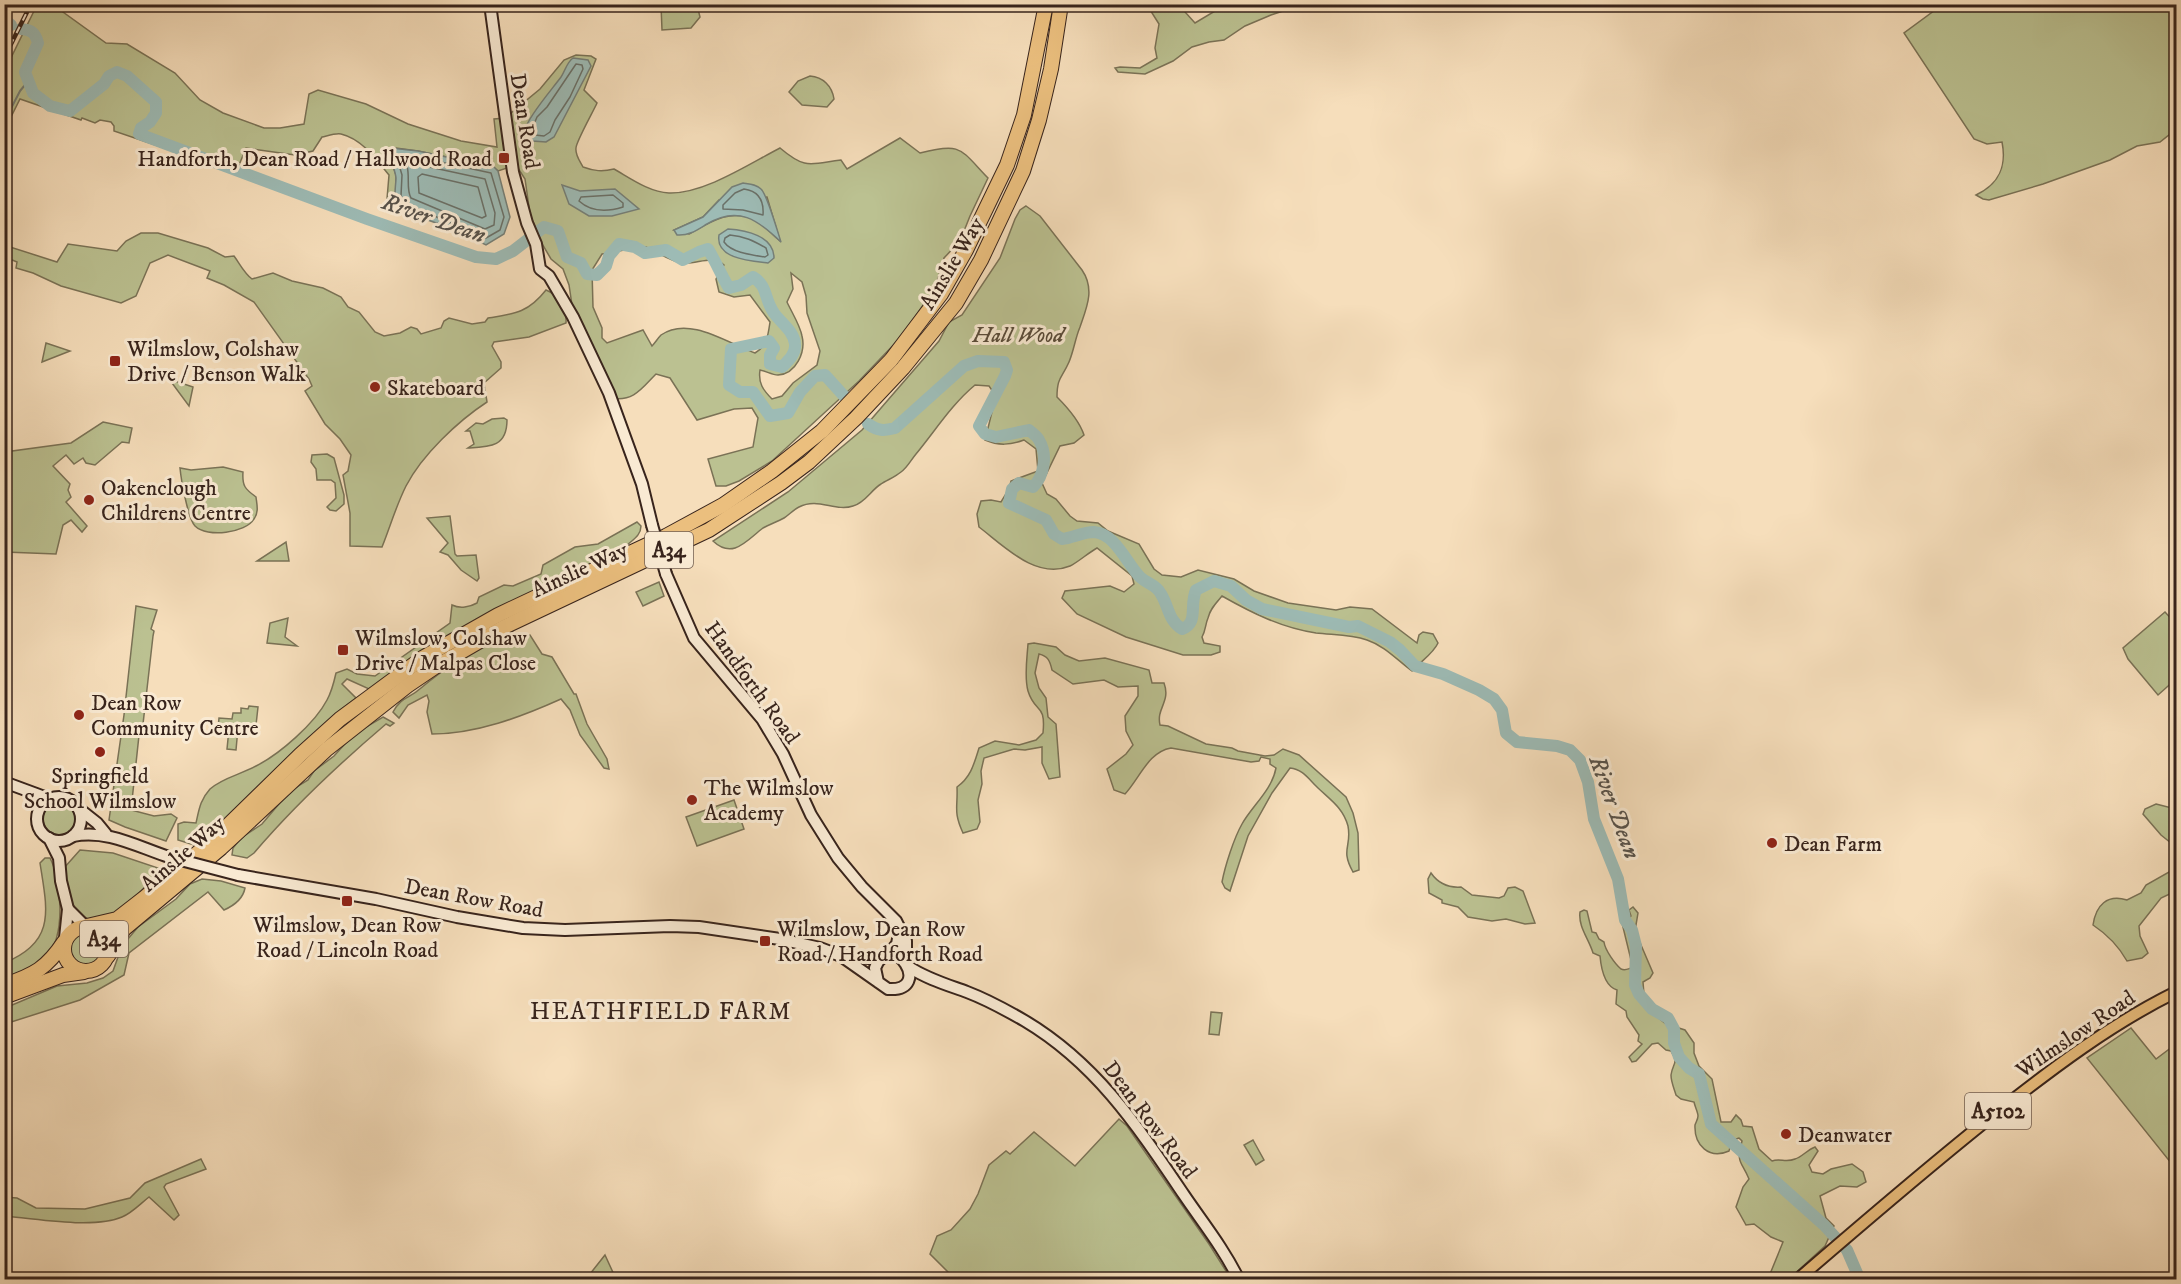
<svg xmlns="http://www.w3.org/2000/svg" width="2181" height="1284" viewBox="0 0 2181 1284" font-family="'IM FELL DW Pica',serif">
  <rect width="100%" height="100%" fill="#f6debb"/>
  <filter id="stains"><feTurbulence type="fractalNoise" baseFrequency=".00333" numOctaves="4"/><feColorMatrix values="0 0 0 0 .2 0 0 0 0 .09 0 0 0 0 .02 0 0 0 .5 -.17"/></filter>
  <radialGradient id="worn" r=".72"><stop offset=".6" stop-color="#630" stop-opacity="0"/><stop offset="1" stop-color="#630" stop-opacity=".3"/></radialGradient>
  <g fill="#bbc191" stroke="#7a7256" stroke-width="1.5" fill-rule="evenodd">
    <path d="M67,4l-4,8 43,31 21,1 48,29 25,27 23,13 41,15h16l24,-4 5,-30 9,-4 48,14 42,20 53,17 36,6 -3,-28 11,-1 35,-29 24,-29 12,-5 15,1 5,3 -12,31 13,13c-4,9 -21,39 -21,45 -1,7 4,13 7,19 11,4 19,5 31,2 16,9 35,23 55,24 35,1 80,-29 111,-45 26,22 30,16 61,12l6,9 53,-31 20,15c42,-11 40,-4 68,25l-18,38 -10,25 -16,17 -9,30 -34,49 -42,44 -87,80 -33,20 -13,5h-10l-8,-27 45,-12 5,-29 -6,-10 -18,1 -37,11 -27,-42 -14,-4c-14,14 -22,28 -45,24l-40,-84 1,-9 -3,-20 -6,-16 -12,-10 -10,-17 -11,-28 -5,-35 -9,-14 -18,6 -8,-5 -72,-15 -22,-3 -7,7 7,20v27l-9,-3 2,-24c-13,-16 -27,-36 -48,-41 -6,-1 -14,2 -19,3l-9,14 -18,4 -49,-7 -9,22 -11,-1 -112,-38v-5l-3,-4 -11,-2 -5,3 -13,-5 -1,2 -61,-21 -16,32 1,-61 32,-65zM767,197l13,44c-8,-6 -15,-16 -25,-21 -24,-12 -45,2 -66,14l-15,-4 29,-13 16,-17zM646,247c11,5 24,14 36,16 15,2 30,-9 42,2l-8,14 3,13 15,5 16,-2 20,27c-2,14 -3,24 -15,31 -26,-9 -66,-38 -94,-18 -3,3 -6,8 -9,11l-9,-16 -36,13 -5,-5v-10l-9,-21 -1,-37 10,-16c16,-2 27,-6 44,-7zM791,273l11,9 4,14 1,17 13,38 -3,14 -24,18 -11,13 -10,3c-9,-9 -14,-16 -12,-29 6,1 12,5 18,5 18,-1 28,-23 24,-39 -2,-11 -10,-23 -15,-34l6,-13z"/>
    <path d="M661,5h36l3,12 -9,11 -29,2z"/>
    <path d="M1147,5h36l2,7 10,11 30,-18h21l7,6 12,-6h33l-3,2 -24,8 -26,11 -21,14 -15,2 -17,5 -19,14 -28,13 -27,-2 -3,-4 5,-1 20,1 17,-10 -2,-10 4,-24z"/>
    <path d="M1942,5h234v18l-4,3 4,4v103l-7,2 -9,7 -23,4 -27,14 -67,24 -54,16 -6,-1 -7,-4c23,-11 31,-28 26,-53l-15,2 -13,-5 -70,-106z"/>
    <path d="M810,76c13,1 22,10 24,23l-7,8 -25,-2 -13,-13 9,-11z"/>
    <path d="M1026,206l14,10 42,54c13,19 5,37 -2,57 -5,12 -6,23 -11,35 -7,16 -12,15 -12,35 11,11 22,23 27,38l-10,8 -14,3 -18,37 5,11 9,5 14,17 7,5 21,2 10,8 31,13 15,25 8,6 19,2 17,-7 36,9 20,12 34,12 48,7 14,-3 22,2 45,34 2,-8 4,-3 10,2 5,9c-5,11 -17,18 -26,28 -15,-11 -27,-25 -45,-31 -17,-6 -34,-5 -51,-7 -34,-5 -64,-20 -94,-37 -6,7 -12,13 -14,22 -3,7 -2,12 -6,19l2,6 16,3v6l-9,3h-28l-57,-18 -49,-23 -15,-16 3,-7 45,-5 14,6 10,-8 -2,-8 -35,-28c-9,5 -20,15 -27,18 -34,14 -66,-20 -91,-39l-2,-13 4,-13 10,-1 10,2 8,-13 2,-8 27,-10 -2,-22 -12,-9c-14,5 -25,6 -39,0l11,-44 -7,-10 -14,-1c-23,19 -40,46 -59,69 -5,6 -9,14 -15,18 -6,5 -14,8 -20,12 -10,6 -16,19 -28,22 -18,6 -35,-9 -54,1 -6,3 -10,8 -15,11 -7,4 -14,6 -21,10 -16,12 -30,32 -50,13l75,-49 74,-62 77,-89 10,-19 13,-7 38,-57 15,-39 5,-9z"/>
    <path d="M141,233h17l50,15 17,9 9,-1c6,8 10,17 18,23l21,-6 19,8 31,7 18,9 7,10 11,5 16,20 9,4 16,-3 11,-6 6,2 4,5 20,-6 3,-7 5,-3 23,6 13,-2 3,-4c26,-4 40,-5 58,-28 12,4 21,21 20,33l-37,14 -35,5 -2,4 9,16v6l-17,15 3,19c-29,19 -65,53 -81,84 -10,20 -16,41 -24,61l-32,-1v-33l-7,-38 5,-4 3,-16 -11,-16 -15,-15 -20,-33 7,-5 -3,-7 -55,-77 -30,-17 -17,-7 3,-7 -42,-16 -18,8 -14,33 -15,7 -60,-17 -28,-13 -17,-5 1,-6 -12,-5 -1,-12 53,17 11,-18 49,7 9,-10z"/>
    <path d="M46,343l24,8 -28,11z"/>
    <path d="M169,379l24,8 -4,19z"/>
    <path d="M504,418l3,2c0,27 -17,27 -39,28l6,-4 -4,-13h-4l10,-8 7,1 9,-5z"/>
    <path d="M103,422l29,6 -3,15 -7,-1 -27,23 -9,-2 -3,-5 -9,6 -8,-9 -13,11 17,18 -2,6 3,7 -5,5 21,24 -5,6 -11,-12 -8,5 -7,29 -51,-2v-100l66,-9z"/>
    <path d="M327,454l7,4 10,37v9l-8,7 -6,-1 -3,-3 9,-9 -1,-15 -4,-3h-14l-1,-11 -5,-7 1,-7z"/>
    <path d="M223,467l20,5c-1,14 2,17 13,25 1,8 3,15 -2,22 -8,14 -47,19 -59,7 -7,-7 -14,-47 -15,-58l11,2z"/>
    <path d="M450,516l5,38 2,2 19,-1 3,23 -2,3 -16,-11 -13,-15 -8,-3 8,-9 -21,-25z"/>
    <path d="M637,522l4,4c0,10 -9,14 -16,21l-256,142 -22,-10 -5,5 14,14 -21,16 -133,129 -8,2 -16,-5v-16l6,-2 12,1c3,-13 4,-23 14,-34 12,-11 32,-15 46,-23 24,-12 59,-43 71,-66 5,-9 7,-18 9,-27l11,-4 10,5 18,2 75,-53 2,-18c8,4 18,2 25,-2l2,-6 25,-12 9,1 28,-12 2,-9 32,-18 23,-3z"/>
    <path d="M286,542l3,19h-32z"/>
    <path d="M659,582l5,14 -21,10 -7,-14z"/>
    <path d="M136,606l21,4 -6,19 3,2 -1,5 -10,88 -3,2 -9,84 23,6 17,-2 6,4 -11,23 -41,-14 -16,-7 15,-105z"/>
    <path d="M2165,612l11,12v55l-18,16 -30,-36 -5,-11z"/>
    <path d="M288,618l-3,19 12,9 -30,-3 3,-20z"/>
    <path d="M508,630l5,2 4,5 13,-2 12,19 10,3 22,37h2l11,30 20,35 2,10 -5,-1 -24,-33 -10,-25 -9,-11c-40,18 -85,35 -129,35l-5,-22 2,-11 -2,-6 -19,10 -9,13 -6,-6c9,-16 16,-13 28,-24 27,-23 57,-40 87,-58z"/>
    <path d="M1034,643l22,4 9,8 14,6 26,-3 44,12 3,13h12c7,19 -8,25 -4,42l8,1 38,18 26,4 6,3 27,5 9,-1 9,-6 16,6 47,42 7,16 5,20 1,37 -6,2c-13,-23 -1,-25 -5,-46 -5,-19 -19,-27 -32,-40 -8,-8 -14,-17 -26,-18l-18,25 -24,43 -18,55 -5,-3 -3,-6c3,-16 12,-44 20,-58 10,-18 30,-34 34,-56l-6,-4v-5l-9,-2 -2,4 -8,1 -80,-14c-23,4 -31,30 -46,46l-11,-4 -7,-21 19,-15 7,-9 -7,-14 -1,-15 13,-20v-10l-20,1 -14,-7 -31,4 -21,-14c-2,-9 -4,-14 -13,-16l-4,19 4,15 7,10 2,19 8,7 4,53 -11,2 -7,-16v-16l-17,3 -11,-1 -30,9 -3,13 1,13 -4,16 2,22 -3,7 -14,4c-10,-22 -5,-25 -6,-46 14,-10 17,-23 22,-39l16,-7 24,4 17,-5 7,-7c3,-31 -8,-19 -15,-42 -4,-14 -1,-32 0,-47z"/>
    <path d="M249,706l9,1 -2,18 -7,-1v5l-11,-1 -2,22 -9,-1 2,-20 -11,-1 1,-10 13,1 1,-6h8v-5l7,1z"/>
    <path d="M383,717l11,6 -4,3 -4,-2c-47,40 -92,82 -132,129l-7,5 -15,-3 1,-7 8,-10 21,-14 28,-33 18,-11 6,-9 20,-15 20,-22z"/>
    <path d="M734,800l10,29 -47,17 -11,-29z"/>
    <circle cx="60" cy="818" r="17"/>
    <path d="M2156,804l20,5v38l-15,-12 -18,-21 2,-5z"/>
    <path d="M80,850l33,3 51,17c-5,6 -12,9 -17,15 -16,15 -52,54 -73,23 -7,-11 -7,-27 -10,-40z"/>
    <path d="M45,858h5c12,23 16,79 -4,99 -11,11 -27,16 -41,21l-1,-15c53,-21 43,-54 36,-100z"/>
    <path d="M2176,868v23l-15,7 -22,28 1,10 8,17 -6,5 -15,3c-9,-16 -19,-26 -34,-36 3,-20 14,-31 34,-25l14,-7 5,-8z"/>
    <path d="M1431,873c7,10 17,15 30,14l11,8 27,3 5,-2 4,-8 7,-1 8,4 12,32 -10,1 -19,-5 -14,2 -24,-4 -10,-10 -16,-4v-3l-13,-7 -1,-14z"/>
    <path d="M202,879l19,2 24,7c-2,11 -12,18 -21,22l-16,-18 -79,61 -5,22 -44,25 -75,24v-16l52,-22 30,-3 16,-5 10,-7 9,-25 16,-19 38,-28 14,-15z"/>
    <path d="M1633,907l5,6 -3,18 18,42 -3,5 -7,4 2,25 21,17 19,6 9,13v10l5,13 13,13 9,43h10l5,-7 5,5 2,6 9,1 7,22 13,12c8,-3 14,2 23,-2 7,-2 12,-9 20,-12l3,4 -9,14 3,7 11,2 8,-5 21,-5 11,8 3,10 -9,5 -17,-1 -20,10 6,22 8,8 -9,20 -36,33h-19v-5l13,-32 -12,-5 -17,-13 -8,1 -10,-18 7,-20 6,-8c-8,-19 -13,-15 -7,-38l-3,-3c-7,1 -9,7 -10,13 -20,9 -35,-6 -34,-26 1,-3 3,-6 3,-9 0,-4 -3,-9 -4,-14l-13,-3 -5,-4c-2,-7 -5,-13 -5,-20 2,-13 8,-11 0,-24l-5,-1 -8,-7 -6,1 -16,17 -4,1 -3,-5 13,-13 -4,-3 1,-6 -12,-18 -1,-6 -10,-7 1,-14c-13,-4 -16,-23 -17,-34l-7,-3c-4,-14 -15,-26 -13,-41l4,-2 3,1 5,21 4,1 3,6 5,3c1,8 11,22 17,27 4,2 7,0 10,-1l1,-4 -10,-41 9,-7 -2,-6z"/>
    <circle cx="86" cy="951" r="18"/>
    <path d="M1211,1012l11,1 -3,22 -10,-1z"/>
    <path d="M2131,1028l25,31 20,-15v123l-1,1 -88,-110z"/>
    <path d="M1119,1119l8,7 82,118 22,35h-276l-25,-25 7,-18 14,-6 19,-21 8,-15 11,-29 17,-14 4,3 24,-22 41,34z"/>
    <path d="M1253,1140l11,20 -8,5 -12,-20z"/>
    <path d="M201,1159l5,10 -40,15 -2,3 15,28 -5,5 -25,-23c-9,7 -17,16 -27,20 -27,12 -87,2 -117,-1v-19l12,1 19,10 49,1 45,-11 15,-15z"/>
    <path d="M605,1255l11,24h-30z"/>
  </g>
  <g fill="#9dbbb5" stroke="#757f78" stroke-width="1.5">
    <path d="M573,58l15,2 3,6 -37,71 -8,5 -14,-1c-4,-4 -7,-7 -6,-13 1,-10 27,-40 35,-51 4,-6 6,-15 12,-19z"/>
    <path d="M391,148l27,3 76,16 4,4 12,46 -6,17 -18,11 -30,-15 -48,-17c-4,-3 -9,-6 -11,-10 -4,-7 -1,-17 -1,-25 -1,-11 -8,-19 -5,-30z"/>
    <path d="M743,183c7,1 13,1 18,6 6,5 17,44 20,53 -23,-22 -43,-37 -74,-18 -10,6 -18,12 -30,11l-3,-5 29,-13 29,-30z"/>
    <path d="M562,185l18,6 35,-2 24,20 -27,7h-23l-20,-12z"/>
    <path d="M728,229c18,1 46,7 46,29l-6,5c-17,-2 -53,-4 -49,-28z"/>
  </g>
  <g fill="none" stroke-linecap="round" stroke-linejoin="round">
    <g stroke="#6a7068" stroke-width="1.5">
      <path d="M576,64l6,1 1,4 -13,28 -15,23 -5,12 -6,4 -9,-1 -3,-6 5,-12 10,-10z"/>
      <path d="M398,155l19,2 74,16 13,44 -4,13 -14,8 -80,-34 -5,-8 1,-21 -5,-17z"/>
      <path d="M411,163l74,16 10,34 -1,12 -9,4 -74,-31c-5,-8 -1,-22 -4,-32z"/>
      <path d="M422,174l56,13 8,29 -4,2 -63,-25 -1,-16z"/>
      <path d="M744,189c15,2 20,12 19,26l-20,-5 -20,-1v-4l12,-12z"/>
      <path d="M613,195l10,8v4c-16,5 -32,5 -44,-6l2,-4z"/>
      <path d="M730,235c14,1 24,6 36,13l2,7 -3,2c-13,-2 -33,-4 -41,-15l1,-4z"/>
    </g>
    <path stroke="#757f78" stroke-width="2" d="M4,122l16,-31 9,-11"/>
    <g stroke="#9dbbb5" stroke-width="12">
      <path d="M4,19l7,6"/>
      <path d="M21,29c10,1 14,3 17,14l-13,29 8,21 17,13 20,5 34,-27 5,-8 8,-4 10,4 29,26v11l-6,9 -9,6 -2,6 228,85 109,38 20,2 17,-8 31,-24 14,4 9,26 14,6 6,11 10,1 9,-9 3,-10 10,-12 16,3 10,6 21,-3 17,10 16,-8 9,-3c8,13 13,26 21,39l12,-3 12,-8c15,9 11,22 21,36 6,9 20,18 21,31 1,10 -7,17 -13,23l-12,-3v-9l4,-7 -5,-7 -38,8 -2,36 11,7h13l17,24 18,-3 12,-21 15,-16 10,-1 19,21"/>
      <path d="M868,424c10,7 16,7 27,4l69,-62 14,-5 26,1 3,8 -2,6 -26,50 6,8 11,3 33,-7c3,3 8,6 10,10 9,15 5,36 -6,47l-14,-4 -7,6 -3,14 37,17 8,14 8,5c10,-1 21,-7 32,-7 21,1 33,32 46,45 7,7 16,7 21,17 8,13 7,26 21,35 17,-6 7,-23 14,-39l18,-9 17,5 15,14 16,9 87,18 9,-1 32,16 10,8 15,16 28,8 36,16 15,9 8,11 4,23 11,9 40,4 13,4 10,10 8,22 6,37 24,60 7,41 7,10 4,16 -1,39 4,9 13,15 16,9 6,11v14l5,14 10,11 10,6 12,50 113,101 23,25 13,30"/>
    </g>
    <g stroke="#38241c" stroke-width="14">
      <g id="secondary">
        <path d="M490,4l23,168 14,51 9,21 4,25 9,7 24,41 36,76 33,91 10,41"/>
        <path d="M666,574l28,64 68,81 21,35 28,61 27,43 24,29 34,34 10,20v21"/>
        <path d="M4,782l46,17"/>
        <circle cx="59" cy="819" r="22"/>
        <path d="M78,808l19,15 9,11"/>
        <path d="M73,836c34,-7 65,11 96,21"/>
        <path d="M49,838l10,20 2,23 7,28 -3,29"/>
        <path d="M238,875l138,24 81,18 66,11 42,2 105,-4 29,1 81,12 40,9 21,8 47,33c47,3 4,-63 -13,-21l3,14"/>
        <path d="M68,909l17,17"/>
        <path d="M845,956l36,3"/>
        <path d="M887,956l10,-12 3,-16"/>
        <path d="M909,967c18,12 39,18 58,25 21,8 39,18 58,29 72,43 113,106 159,174 19,28 40,54 55,85"/>
      </g>
    </g>
    <g stroke="#38241c" stroke-width="14">
      <path id="primary" d="M1797,1280c66,-57 131,-113 199,-167 57,-45 115,-89 180,-121"/>
    </g>
    <g stroke="#38241c" stroke-width="16">
      <g id="highway">
        <path d="M87,926l30,-7 27,-21 70,-59 86,-84 40,-36 84,-62 74,-42 168,-79 57,-31 49,-34 50,-40 69,-71 50,-66 25,-44 41,-85 17,-50 22,-111"/>
        <circle cx="86" cy="949" r="22"/>
        <path d="M108,956l16,-27 97,-81 106,-99 80,-63 28,-19 69,-40 205,-97 72,-47 28,-21 47,-44 47,-50 53,-65 25,-43 42,-89 16,-51 12,-51 10,-65"/>
        <path d="M4,985c30,-10 43,-17 60,-43"/>
        <path d="M4,997l59,-22 21,-3"/>
      </g>
    </g>
    <use href="#secondary" stroke="#f9ead3" stroke-width="10"/>
    <use href="#primary" stroke="#ebbf7e" stroke-width="10"/>
    <use href="#highway" stroke="#ebbf7e" stroke-width="14"/>
    <g stroke="#38241c" stroke-width="4.5">
      <path id="rail" d="M4,58l27,-54"/>
    </g>
    <use href="#rail" stroke="#f9ead3" stroke-width="2" stroke-dasharray="7" stroke-linecap="butt"/>
    <g stroke="#38241c" stroke-width="14" stroke-linecap="butt">
      <g id="secondary-bridge">
        <path d="M652,525l14,49"/>
        <path d="M169,857l69,18"/>
      </g>
    </g>
    <use href="#secondary-bridge" stroke="#f9ead3" stroke-width="10"/>
  </g>
  <g fill="#8f2418" stroke="#f9ead3" stroke-width="2">
    <rect x="498" y="152" width="12" height="12" rx="3"/>
    <rect x="109" y="355" width="12" height="12" rx="3"/>
    <circle cx="375" cy="387" r="6"/>
    <circle cx="89" cy="500" r="6"/>
    <rect x="337" y="644" width="12" height="12" rx="3"/>
    <circle cx="79" cy="715" r="6"/>
    <circle cx="100" cy="752" r="6"/>
    <circle cx="692" cy="800" r="6"/>
    <circle cx="1772" cy="843" r="6"/>
    <rect x="341" y="895" width="12" height="12" rx="3"/>
    <rect x="759" y="935" width="12" height="12" rx="3"/>
    <circle cx="1786" cy="1134" r="6"/>
  </g>
  <g text-anchor="middle" stroke-width="6" stroke-linejoin="round" paint-order="stroke">
    <g fill="#f9ead3" stroke="#725f53" stroke-width="1.5">
      <rect x="645" y="532" width="48" height="36" rx="4.5"/>
      <rect x="80" y="921" width="48" height="36" rx="4.5"/>
      <rect x="1965" y="1093" width="66" height="36" rx="4.5"/>
    </g>
    <g font-size="21" font-weight="bold" fill="#38241c">
      <text x="669" y="557">A34</text>
      <text x="104" y="946">A34</text>
      <text x="1998" y="1118">A5102</text>
    </g>
    <g font-size="22" fill="#38241c" stroke="#f9ead3">
      <text transform="translate(526 121) rotate(81)" y="8">Dean Road</text>
      <text transform="translate(951 263) rotate(-59)" y="8">Ainslie Way</text>
      <text transform="translate(579 569) rotate(-25)" y="8">Ainslie Way</text>
      <text transform="translate(753 682) rotate(54)" y="8">Handforth Road</text>
      <text transform="translate(182 853) rotate(-41)" y="8">Ainslie Way</text>
      <text transform="translate(474 897) rotate(10)" y="8">Dean Row Road</text>
      <text transform="translate(2075 1033) rotate(-34)" y="8">Wilmslow Road</text>
      <text transform="translate(1151 1119) rotate(53)" y="8">Dean Row Road</text>
    </g>
    <g font-size="22" fill="#38241c" stroke="#f9ead3" text-anchor="start">
      <text x="492" y="166" text-anchor="end">Handforth, Dean Road / Hallwood Road</text>
      <text x="127" y="356">Wilmslow, Colshaw<tspan x="127" dy="25">Drive / Benson Walk</tspan></text>
      <text x="387" y="395">Skateboard</text>
      <text x="101" y="495">Oakenclough<tspan x="101" dy="25">Childrens Centre</tspan></text>
      <text x="355" y="645">Wilmslow, Colshaw<tspan x="355" dy="25">Drive / Malpas Close</tspan></text>
      <text x="91" y="710">Dean Row<tspan x="91" dy="25">Community Centre</tspan></text>
      <text x="100" y="783" text-anchor="middle">Springfield<tspan x="100" dy="25">School Wilmslow</tspan></text>
      <text x="704" y="795">The Wilmslow<tspan x="704" dy="25">Academy</tspan></text>
      <text x="1784" y="851">Dean Farm</text>
      <text x="347" y="932" text-anchor="middle">Wilmslow, Dean Row<tspan x="347" dy="25">Road / Lincoln Road</tspan></text>
      <text x="777" y="936">Wilmslow, Dean Row<tspan x="777" dy="25">Road / Handforth Road</tspan></text>
      <text x="1798" y="1142">Deanwater</text>
    </g>
    <g font-size="22" font-style="italic" fill="#594b39" stroke="#f9ead3">
      <text x="1018" y="342">Hall Wood</text>
    </g>
    <g font-size="24" font-style="italic" fill="#56514a" stroke="#f9ead3">
      <text transform="translate(434 218) rotate(19)" y="8">River Dean</text>
      <text transform="translate(1615 807) rotate(70)" y="8">River Dean</text>
    </g>
    <g font-size="24" letter-spacing="1.5" fill="#38241c" stroke="#f9ead3">
      <text x="661" y="1019">HEATHFIELD FARM</text>
    </g>
  </g>
  <rect width="2181" height="1284" fill="none" stroke="#f6debb" stroke-width="24"/>
  <rect x="6" y="6" width="2169" height="1272" fill="none" stroke="#38241c" stroke-width="3"/>
  <rect x="12" y="12" width="2157" height="1260" fill="none" stroke="#38241c" stroke-width="1.5"/>
  <rect width="100%" height="100%" filter="url(#stains)"/>
  <rect width="100%" height="100%" fill="url(#worn)"/>
</svg>
